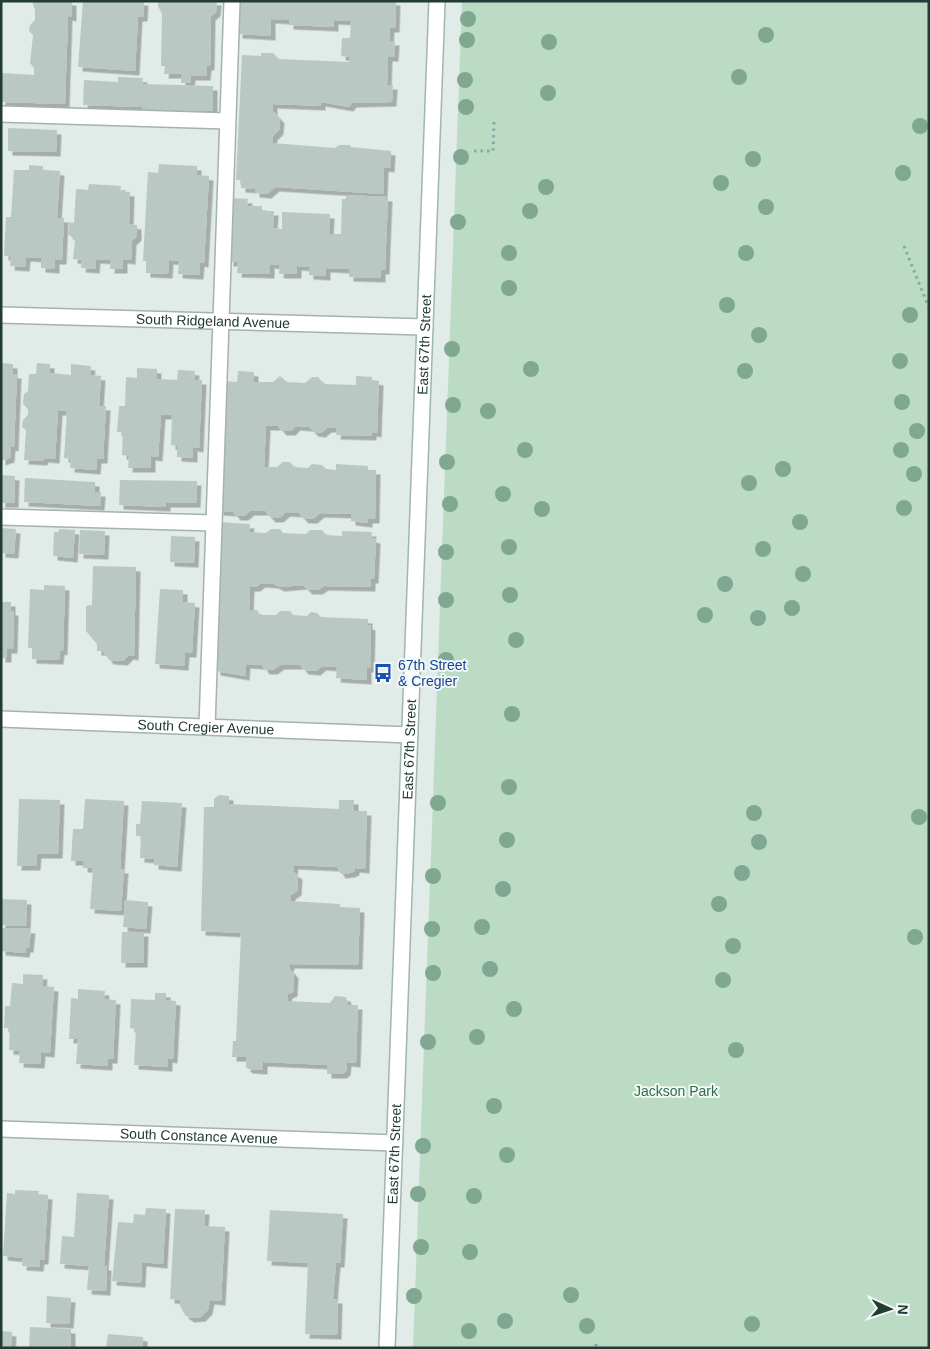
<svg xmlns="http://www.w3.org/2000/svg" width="930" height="1349" viewBox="0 0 930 1349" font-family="Helvetica,sans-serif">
  <defs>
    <filter id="shadow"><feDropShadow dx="4.5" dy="4.5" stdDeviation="0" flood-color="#0004"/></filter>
  </defs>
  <rect width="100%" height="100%" fill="#e1ebe7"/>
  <path fill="#bbdbc5" d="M462,1h467v1347h-516z"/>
  <g fill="#bac8c3" filter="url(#shadow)">
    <path d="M32,1h40v16l-4,-1 -3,88 -64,-2v-29l33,2v-7l-4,-5 3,-28 -4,-4 1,-6 5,-5v-10z"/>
    <path d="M83,1h61l-1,16h-5l-3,54 -57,-4z"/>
    <path d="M158,1h59l-1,11 -5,4 -1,50h-3l-1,10h-15l-1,7h-9v-9h-17l1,-8h-4l1,-52 -4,-8z"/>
    <path d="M239,1h157l-1,27h-5l-1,13h6l-1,16h-6l-1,28h6l-1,17 -40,1 -3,4 -28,-5v4l-48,-2v7l7,8 -1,11 -6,6 -1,7 63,5 4,-3h11l1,2 40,4 -1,17 -6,-1 -1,27 -108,-7 -8,7 -12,-1v-4l-14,-1v-8h-5l6,-125 19,1v-3h12l6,6 70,3v-5l-8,-1 1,-18h8l1,-17 -17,-1v7l-45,-2v-5l-18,-1v17l-33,-2z"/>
    <path d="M118,77l25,1 -1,6 71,2v25l-71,-1v-3l-59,-2 1,-25 34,2z"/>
    <path d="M8,128l49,2 -1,22 -48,-1z"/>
    <path d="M159,164l38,2v9l12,1 -5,87 -4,-1 -1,13 -21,-1 1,-13 -10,-1 -1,14 -22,-1v-12h-3l5,-89 10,1z"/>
    <path d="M29,165l14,1v4l17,1 -3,47h7l-2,42h-7v9l-14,-1v-10l-15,-1 -1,10 -15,-1 1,-10h-7l2,-39h5l3,-47h15z"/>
    <path d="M89,184l32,2 -1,5 10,1 -1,32 8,1v11l-5,5 -1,19 -8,-1v10h-13l1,-9 -15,-1 -1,10 -14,-1 1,-8 -9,-1 2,-19 -7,-6 1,-12 5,1 2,-34 12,1z"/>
    <path d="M346,195l42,2 -3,73h-4v8l-32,-1v-8l-23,-1v8l-17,-1v-8l-12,-1v8h-18l1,-9 -10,-1v10l-33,-1 1,-11h-9l2,-64 17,1 -1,7h15v5h12l-1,17 9,1v-17l48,2 -1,20h12l1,-35h4z"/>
    <path d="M1,363l12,1v10h4l-3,73 -3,-1 -1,12 -9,3z"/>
    <path d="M37,363l13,1v9l21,2v-11l20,2 -1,9 11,1 -2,30h7l-3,53h-6l-1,11 -26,-2 1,-9 -7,-1 3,-47h-9l-3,48 -11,-1 -1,3 -19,-1 2,-30 -4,-3 1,-7 5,-5v-6l-5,-5 1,-10 4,-3 1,-17h7z"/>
    <path d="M137,368l20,1v10l20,1 1,-10 17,1 -1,9h8l-3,68 -6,-1v11l-16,-1v-11l-6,-1 1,-30h-11l-3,42 -7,-1v12h-23l1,-12 -7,-1 1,-23h-6l2,-26h6l1,-29 11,1z"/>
    <path d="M238,371l16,1v10h19l7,-6 7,6 18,1 7,-6h6l6,7 32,1v-9l16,1v3l7,1 -2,52 -5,-1v4l-36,-1 1,-7h-10l-6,5 -7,-1 -5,-5 -13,-1 -5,5h-9l-4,-5h-12l-2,41h13l6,-5h7l4,5 14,1 4,-4 10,1 4,4 10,1v-6l32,2v4h8l-1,49h-7v4l-17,-2v-7l-31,-1 -7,6h-9l-5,-6 -13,-1 -7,6h-8l-6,-7h-15l-6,5h-8l-3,-4 -14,-1 5,-130 13,1z"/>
    <path d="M1,475l14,1 -1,27h-13z"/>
    <path d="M25,478l70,4v10h6l-1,14 -76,-4z"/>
    <path d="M120,480l77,1 -1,22h-30v4l-47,-2z"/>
    <path d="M218,522l32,2 -1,8 17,1 5,-4h9l3,4 23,1 4,-4h12l4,5 16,1v-5l30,1 -1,6 5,1 -2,40h-3v8l-47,-1 -6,4h-10l-5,-5 -23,2 -6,-3 -13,-1 -5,4h-6l-1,23h8l3,5h16l4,-4h10l3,4 14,1 4,-4 6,1 4,4 47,2v6l3,1 -1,42h-3v12l-31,-2 1,-11 -15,-1 -6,5 -12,-1 -4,-5h-20l-7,5h-8l-3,-5 -16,-1 -1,12 -29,-5z"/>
    <path d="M1,528l15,1 -2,25 -13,-1z"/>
    <path d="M59,529l16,1 -2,28 -20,-2 1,-24h5z"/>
    <path d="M80,530l25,1 -1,24 -25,-1z"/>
    <path d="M171,536l24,1 -1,26 -24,-1z"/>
    <path d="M93,566l43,1 -2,89 -5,-1 -6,6 -14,-1 -6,-9h-6v-7l-11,-13v-25l6,-1z"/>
    <path d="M44,585l21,1 -2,65 -3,-1 -1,10 -27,-1v-11h-4l2,-59 14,1z"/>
    <path d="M160,589l23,1v12l12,1 -3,50h-7l-1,13 -29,-2z"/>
    <path d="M1,602h10v9h3l-1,38h-6v9h-6z"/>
    <path d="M219,795l10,1v8l110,5v-9h15v11h13l-2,58 -10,-1v3l-5,2 -9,1 -4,-7 -43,-2 -1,7 5,3 -1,16 -6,4 -1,6 50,3v3l20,1 -2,57 -68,-1 -1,4 5,6 -1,18 -5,2 -1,7 43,2 5,-7 11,1 2,8h10l-2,58 -9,-1 -1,9 -4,3h-15v-9l-64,-3v8l-15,-1 -2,-2v-10h-14l1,-16h3l5,-108 -40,-2 3,-124h10v-8z"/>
    <path d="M19,799l41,1 -2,54h-21l-1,12h-19z"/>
    <path d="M85,799l39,2 -4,68h4l-3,42 -31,-2 3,-41h-10v-7h-12l2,-32h10z"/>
    <path d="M142,801l40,2 -5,64 -23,-2v-6l-14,-1 1,-22h-5v-12h4z"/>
    <path d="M1,899l26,1 -1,26 -25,-1z"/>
    <path d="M125,900l23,2 -2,27 -23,-2z"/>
    <path d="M2,928l29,1 -2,19h-3l-1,5 -24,-2z"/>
    <path d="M122,932h22l-1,31h-22z"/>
    <path d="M23,974l20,1 -1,11 12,1 -4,66 -9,-1 -1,12 -21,-1 1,-12 -11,-1 1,-22h-6l1,-22h5l2,-23 11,1z"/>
    <path d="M78,989l27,2 -1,8 12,1 -3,59h-5v7l-32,-2 2,-25h-9l2,-41 7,1z"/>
    <path d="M155,993h11v7l10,1 -3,58 -5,-1v9l-34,-2 2,-36 -6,-1 1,-29 24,1z"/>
    <path d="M15,1190l24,1 -1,3 10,1 -4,65h-4l-1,7 -17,-1 1,-8 -20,-2 4,-63 8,1z"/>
    <path d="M77,1193l32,2 -5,71h3l-1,25 -19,-1 2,-24 -29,-2 2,-28 12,1z"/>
    <path d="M146,1208l20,1 -3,55 -21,-2 -1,21 -29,-2 6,-59 15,1 1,-9 11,1z"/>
    <path d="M175,1209l30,1 -1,16 21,1 -4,74 -11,-1 -2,10 -7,7 -11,1 -5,-3 -5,-9 1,-6 -11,-1z"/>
    <path d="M270,1210l73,4 -3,49h-4l-3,36h5l-1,36 -32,-1 3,-71 -41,-2z"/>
    <path d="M47,1296l24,2 -2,26 -23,-1z"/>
    <path d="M30,1327l41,2v19h-42z"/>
    <path d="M1,1331l11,1 -1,16h-10z"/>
    <path d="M108,1334l35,3v11h-37z"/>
  </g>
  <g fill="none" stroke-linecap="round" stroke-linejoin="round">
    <g stroke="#a4b3ae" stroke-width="18">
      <g id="lane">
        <path d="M1,114l226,7"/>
        <path d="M1,517l212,6"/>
        <path d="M207,727l25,-726"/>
      </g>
    </g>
    <g stroke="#a4b3ae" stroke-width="18">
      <g id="street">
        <path id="s1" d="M1,315l424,12"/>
        <path id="s2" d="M1,719l409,16"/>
        <path id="s3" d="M1,1129l394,14"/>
      </g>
    </g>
    <g stroke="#a0b6af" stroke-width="18">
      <g id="secondary">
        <path id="s4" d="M387,1348l50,-1347"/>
      </g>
    </g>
    <g stroke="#83ada2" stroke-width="3" stroke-dasharray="2.5 4" stroke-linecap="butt">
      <path d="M474,151h19l1,-30"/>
      <path d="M904,246l25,62"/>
      <path d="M596,1344v4"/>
    </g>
    <use href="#lane" stroke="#fff" stroke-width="15"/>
    <use href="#street" stroke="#fff" stroke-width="15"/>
    <use href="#secondary" stroke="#fff" stroke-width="15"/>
  </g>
  <g fill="#7fa791">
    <circle cx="468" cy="19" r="8"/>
    <circle cx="766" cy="35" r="8"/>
    <circle cx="467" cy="40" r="8"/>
    <circle cx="549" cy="42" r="8"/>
    <circle cx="739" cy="77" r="8"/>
    <circle cx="465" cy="80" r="8"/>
    <circle cx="548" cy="93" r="8"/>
    <circle cx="466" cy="107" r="8"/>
    <circle cx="920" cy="126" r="8"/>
    <circle cx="461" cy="157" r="8"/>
    <circle cx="753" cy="159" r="8"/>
    <circle cx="903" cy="173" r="8"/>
    <circle cx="721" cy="183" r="8"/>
    <circle cx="546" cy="187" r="8"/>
    <circle cx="766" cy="207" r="8"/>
    <circle cx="530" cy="211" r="8"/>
    <circle cx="458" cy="222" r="8"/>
    <circle cx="509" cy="253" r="8"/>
    <circle cx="746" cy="253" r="8"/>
    <circle cx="509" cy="288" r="8"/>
    <circle cx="727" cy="305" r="8"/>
    <circle cx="910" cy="315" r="8"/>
    <circle cx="759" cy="335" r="8"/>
    <circle cx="452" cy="349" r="8"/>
    <circle cx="900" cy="361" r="8"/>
    <circle cx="531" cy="369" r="8"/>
    <circle cx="745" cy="371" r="8"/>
    <circle cx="902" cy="402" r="8"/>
    <circle cx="453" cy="405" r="8"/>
    <circle cx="488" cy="411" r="8"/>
    <circle cx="917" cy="431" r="8"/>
    <circle cx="525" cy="450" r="8"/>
    <circle cx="901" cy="450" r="8"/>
    <circle cx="447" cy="462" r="8"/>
    <circle cx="783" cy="469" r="8"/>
    <circle cx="914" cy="474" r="8"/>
    <circle cx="749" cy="483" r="8"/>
    <circle cx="503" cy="494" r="8"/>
    <circle cx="450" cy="504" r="8"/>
    <circle cx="904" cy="508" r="8"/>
    <circle cx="542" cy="509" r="8"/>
    <circle cx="800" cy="522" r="8"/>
    <circle cx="509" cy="547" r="8"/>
    <circle cx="763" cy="549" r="8"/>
    <circle cx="446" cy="552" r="8"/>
    <circle cx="803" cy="574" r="8"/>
    <circle cx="725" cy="584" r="8"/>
    <circle cx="510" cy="595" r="8"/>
    <circle cx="446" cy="600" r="8"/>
    <circle cx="792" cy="608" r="8"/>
    <circle cx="705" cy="615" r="8"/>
    <circle cx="758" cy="618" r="8"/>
    <circle cx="516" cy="640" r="8"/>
    <circle cx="446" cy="660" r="8"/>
    <circle cx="512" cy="714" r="8"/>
    <circle cx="509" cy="787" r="8"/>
    <circle cx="438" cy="803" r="8"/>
    <circle cx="754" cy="813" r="8"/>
    <circle cx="919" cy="817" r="8"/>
    <circle cx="507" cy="840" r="8"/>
    <circle cx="759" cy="842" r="8"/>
    <circle cx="742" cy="873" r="8"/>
    <circle cx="433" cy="876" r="8"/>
    <circle cx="503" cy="889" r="8"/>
    <circle cx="719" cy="904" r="8"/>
    <circle cx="482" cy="927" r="8"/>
    <circle cx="432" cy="929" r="8"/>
    <circle cx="915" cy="937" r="8"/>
    <circle cx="733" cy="946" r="8"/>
    <circle cx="490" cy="969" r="8"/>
    <circle cx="433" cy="973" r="8"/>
    <circle cx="723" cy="980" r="8"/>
    <circle cx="514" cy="1009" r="8"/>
    <circle cx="477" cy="1037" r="8"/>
    <circle cx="428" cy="1042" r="8"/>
    <circle cx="736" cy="1050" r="8"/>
    <circle cx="494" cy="1106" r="8"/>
    <circle cx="423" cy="1146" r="8"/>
    <circle cx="507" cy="1155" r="8"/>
    <circle cx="418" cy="1194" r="8"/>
    <circle cx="474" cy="1196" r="8"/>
    <circle cx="421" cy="1247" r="8"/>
    <circle cx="470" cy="1252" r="8"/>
    <circle cx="571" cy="1295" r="8"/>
    <circle cx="414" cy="1296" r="8"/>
    <circle cx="505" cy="1321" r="8"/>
    <circle cx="752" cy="1324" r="8"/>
    <circle cx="587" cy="1326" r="8"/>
    <circle cx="469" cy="1331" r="8"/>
  </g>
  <defs>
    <g id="bus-bare" transform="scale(1.5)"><path d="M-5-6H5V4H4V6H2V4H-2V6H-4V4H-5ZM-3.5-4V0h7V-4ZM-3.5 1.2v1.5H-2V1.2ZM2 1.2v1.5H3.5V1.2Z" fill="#1a4fb4" stroke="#f2f8f5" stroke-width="2.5" paint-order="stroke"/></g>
  </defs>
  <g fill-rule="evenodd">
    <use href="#bus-bare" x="383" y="673"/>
  </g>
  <g text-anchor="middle" stroke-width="4" stroke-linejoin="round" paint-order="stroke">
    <g font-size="14" fill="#223b35" stroke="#f2f8f5">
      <text dy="5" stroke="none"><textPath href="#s1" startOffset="212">South Ridgeland Avenue</textPath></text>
      <text dy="5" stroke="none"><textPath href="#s4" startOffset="1004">East 67th Street</textPath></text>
      <text dy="5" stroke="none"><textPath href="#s2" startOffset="205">South Cregier Avenue</textPath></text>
      <text dy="5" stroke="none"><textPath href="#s4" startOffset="599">East 67th Street</textPath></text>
      <text dy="5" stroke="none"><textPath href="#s3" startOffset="198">South Constance Avenue</textPath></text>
      <text dy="5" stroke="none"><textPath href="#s4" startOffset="194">East 67th Street</textPath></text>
    </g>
    <g font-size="14" fill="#164399" stroke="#f2f8f5" text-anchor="start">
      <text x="398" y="670">67th Street<tspan x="398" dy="16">&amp; Cregier</tspan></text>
    </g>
    <g font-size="14" fill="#2f6f4b" stroke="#f2f8f5">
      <text x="676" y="1096">Jackson Park</text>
    </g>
  </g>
  <rect width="930" height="1349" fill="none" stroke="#223b35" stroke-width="5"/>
  <g transform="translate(890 1309) rotate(93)" stroke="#f2f8f5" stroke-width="4" paint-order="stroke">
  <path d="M0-4L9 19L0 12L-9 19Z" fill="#223b35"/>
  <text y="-8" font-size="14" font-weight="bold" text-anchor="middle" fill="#223b35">N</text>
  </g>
</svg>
